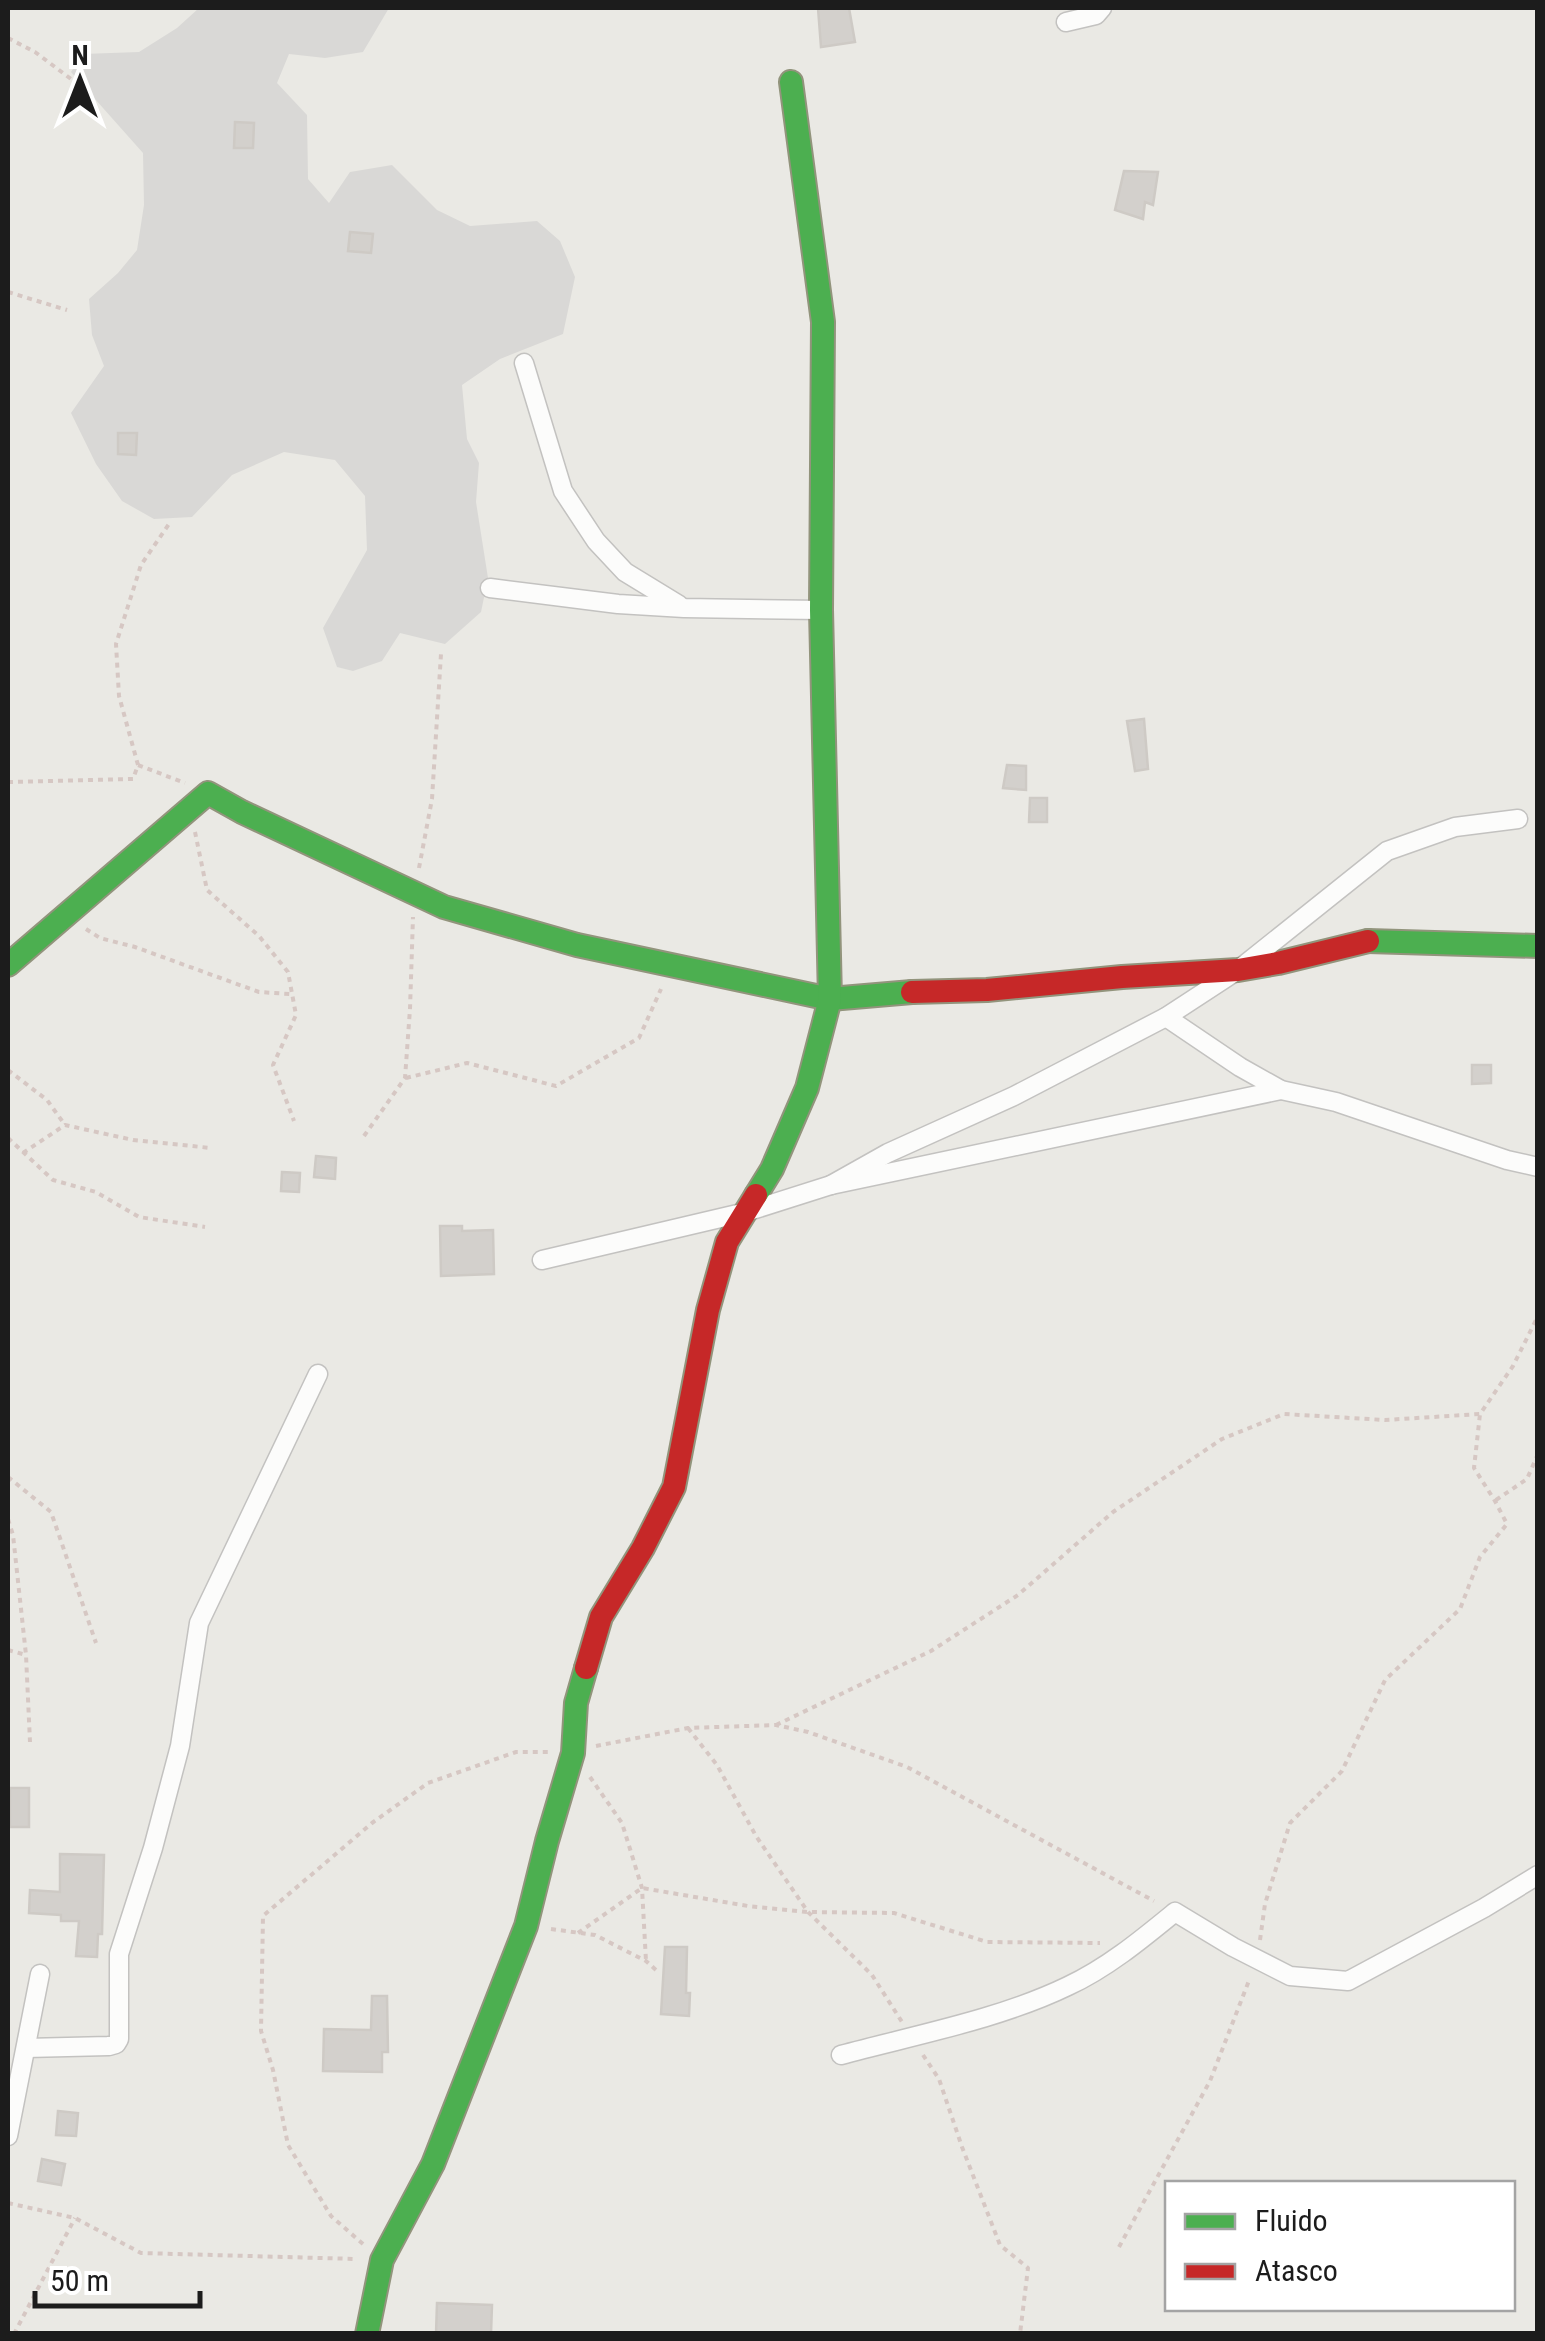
<svg xmlns="http://www.w3.org/2000/svg" width="1545" height="2341" viewBox="0 0 1545 2341" font-family="'Roboto Condensed',sans-serif">
  <rect width="100%" height="100%" fill="#eae9e4"/>
  <path fill="#d9d8d6" d="M199,8h190l-26,44 -38,6 -36,-4 -12,29 30,32 1,64 21,24 21,-31 42,-7 45,45 33,16 67,-5 23,20 15,36 -12,57 -63,25 -38,26 5,54 12,24 -3,39 12,76 -7,34 -36,32 -45,-11 -18,28 -29,10 -16,-4 -14,-39 44,-78 -2,-54 -30,-36 -51,-8 -52,23 -40,42 -38,2 -32,-18 -26,-37 -25,-51 33,-47 -12,-31 -3,-36 29,-26 19,-23 7,-45 -1,-52 -72,-81 12,-18 56,-2 38,-24z"/>
  <g fill="#d3d0cc" stroke="#cecac5" stroke-width="2.5">
    <path d="M818,8h31l6,34 -34,5z"/>
    <path d="M235,122l19,1 -1,25h-19z"/>
    <path d="M1124,171l34,1 -5,33 -8,-3 -2,17 -28,-9z"/>
    <path d="M350,232l23,2 -2,19 -23,-2z"/>
    <path d="M118,433h19l-1,22 -18,-1z"/>
    <path d="M1144,719l4,50 -13,2 -8,-50z"/>
    <path d="M1007,765l19,1v24l-23,-2z"/>
    <path d="M1030,798h17v24h-18z"/>
    <path d="M1472,1065h19v18l-19,1z"/>
    <path d="M316,1156l20,2 -1,21 -21,-2z"/>
    <path d="M282,1172l18,1 -1,19 -18,-1z"/>
    <path d="M440,1226h22v5l31,-1 1,44 -53,2z"/>
    <rect x="10" y="1788" width="19" height="39"/>
    <path d="M60,1854l44,1 -2,79h-4l-1,23 -21,-1 3,-35h-18v-6l-32,-2 1,-23 30,2z"/>
    <path d="M665,1947h22l-1,46h4l-1,23 -28,-2z"/>
    <path d="M372,1996h15l1,56h-6v20l-59,-1 1,-42 47,1z"/>
    <path d="M58,2111l20,2 -2,23 -20,-1z"/>
    <path d="M42,2159l23,5 -4,21 -23,-4z"/>
    <path d="M437,2303l55,2 -1,29h-55z"/>
  </g>
  <g fill="none" stroke-linecap="round" stroke-linejoin="round">
    <g stroke="#c3c2c0" stroke-width="21">
      <g id="street">
        <path d="M1066,22l30,-7 6,-7"/>
        <path d="M524,363l39,128 33,50 29,31 54,33"/>
        <path d="M490,588l128,16 66,4 137,2"/>
        <path d="M1166,1017l74,50 41,23 55,12 171,58 31,7"/>
        <path d="M831,1185l57,-32 126,-57 152,-79 72,-47 149,-119 68,-24 63,-8"/>
        <path d="M542,1260l204,-48 85,-27 450,-95"/>
        <path d="M26,2048l83,-2 7,-2 3,-5v-85l34,-106 27,-102 19,-123 119,-249"/>
        <path d="M841,2055c74,-20 159,-36 227,-69 39,-18 74,-47 107,-74l58,35 57,29 58,5 136,-73 54,-33"/>
        <path d="M8,2136l32,-162"/>
      </g>
    </g>
    <g stroke="#92947c" stroke-width="26">
      <g id="fast">
        <path d="M1368,941l170,5"/>
        <path d="M8,965l200,-172 34,19 202,95 133,38 253,54 82,-7"/>
        <path d="M756,1195l16,-26 35,-81 23,-89 -9,-389 2,-288 -32,-240"/>
        <path d="M367,2334l15,-74 51,-96 93,-238 21,-85 26,-88 3,-50 10,-35"/>
      </g>
    </g>
    <g stroke="#92947c" stroke-width="26">
      <g id="jam">
        <path d="M912,992l75,-2 135,-13 116,-7 40,-7 90,-22"/>
        <path d="M586,1668l15,-51 42,-69 31,-61 34,-177 19,-68 29,-47"/>
      </g>
    </g>
    <g stroke="#d6c7c3" stroke-width="4" stroke-dasharray="5 5" stroke-linecap="butt">
      <path d="M8,38l27,14 36,27"/>
      <path d="M8,292l59,18"/>
      <path d="M138,765l-19,-69 -3,-52 25,-79 28,-41"/>
      <path d="M8,782l125,-3 5,-14 47,18"/>
      <path d="M195,832l12,58 52,46 29,36 8,43 -23,50 21,56"/>
      <path d="M419,868l13,-69 9,-145"/>
      <path d="M86,929l14,9 35,9 124,45 31,2"/>
      <path d="M8,1070l39,30 18,25"/>
      <path d="M406,1078l61,-15 89,23 83,-48 22,-49"/>
      <path d="M364,1136l41,-58 5,-69 3,-92"/>
      <path d="M8,1138l45,42 43,12 43,25 66,10"/>
      <path d="M23,1153l42,-28 68,15 78,8"/>
      <path d="M8,1477l43,35 45,131"/>
      <path d="M1496,1500l31,-21 11,-25"/>
      <path d="M8,1519l5,16 13,120 4,87"/>
      <path d="M8,1650l18,5"/>
      <path d="M776,1725l155,-74 87,-56 95,-83 109,-73 62,-25 101,6 95,-6 33,-48 25,-50"/>
      <path d="M688,1728l29,37 39,71 52,76 64,63 30,47"/>
      <path d="M596,1746l92,-18 88,-3 32,7 99,35 247,134"/>
      <path d="M590,1777l32,46 20,65 4,73"/>
      <path d="M551,1929l44,6 51,26 10,9"/>
      <path d="M578,1933l64,-45 106,18 60,6 86,1 93,29 113,1"/>
      <path d="M1260,1940l5,-36 25,-81 52,-52 43,-91 75,-71 20,-52 27,-33 -12,-23 -21,-33 6,-54"/>
      <path d="M923,2055l16,24 23,68 38,98 28,23 -8,66"/>
      <path d="M8,2203l67,15 66,35 216,6"/>
      <path d="M363,2244l-32,-28 -43,-71 -15,-75 -12,-39 2,-115 109,-93 56,-40 88,-31h32"/>
      <path d="M1119,2247l91,-166 40,-103"/>
      <path d="M14,2334l61,-116"/>
    </g>
    <use href="#street" stroke="#fcfcfb" stroke-width="18"/>
    <use href="#fast" stroke="#4caf50" stroke-width="22"/>
    <use href="#jam" stroke="#c62828" stroke-width="22"/>
  </g>
  <rect width="1545" height="2341" fill="none" stroke="#1c1c1c" stroke-width="20"/>
  <rect x="1165" y="2181" width="350" height="130" fill="#ffffff" stroke="#a4a4a4" stroke-width="2.5"/>
  <rect x="1185" y="2214" width="50" height="15" fill="#4caf50" stroke="#a4a4a4" stroke-width="2.5"/>
  <text x="1255" y="2231" font-size="30" fill="#1c1c1c">Fluido</text>
  <rect x="1185" y="2264" width="50" height="15" fill="#c62828" stroke="#a4a4a4" stroke-width="2.5"/>
  <text x="1255" y="2281" font-size="30" fill="#1c1c1c">Atasco</text>
  <g transform="translate(80 80)" stroke="#ffffff" stroke-width="8" paint-order="stroke">
  <path d="M0-8L18 38L0 25L-18 38Z" fill="#1c1c1c"/>
  <text y="-15" font-size="28" font-weight="bold" text-anchor="middle" fill="#1c1c1c">N</text>
  </g>
  <path d="M35 2291v15h165v-15" fill="none" stroke="#1c1c1c" stroke-width="5"/>
  <text x="50" y="2291" font-size="30" fill="#1c1c1c" stroke="#ffffff" stroke-width="8" paint-order="stroke">50 m</text>
</svg>
